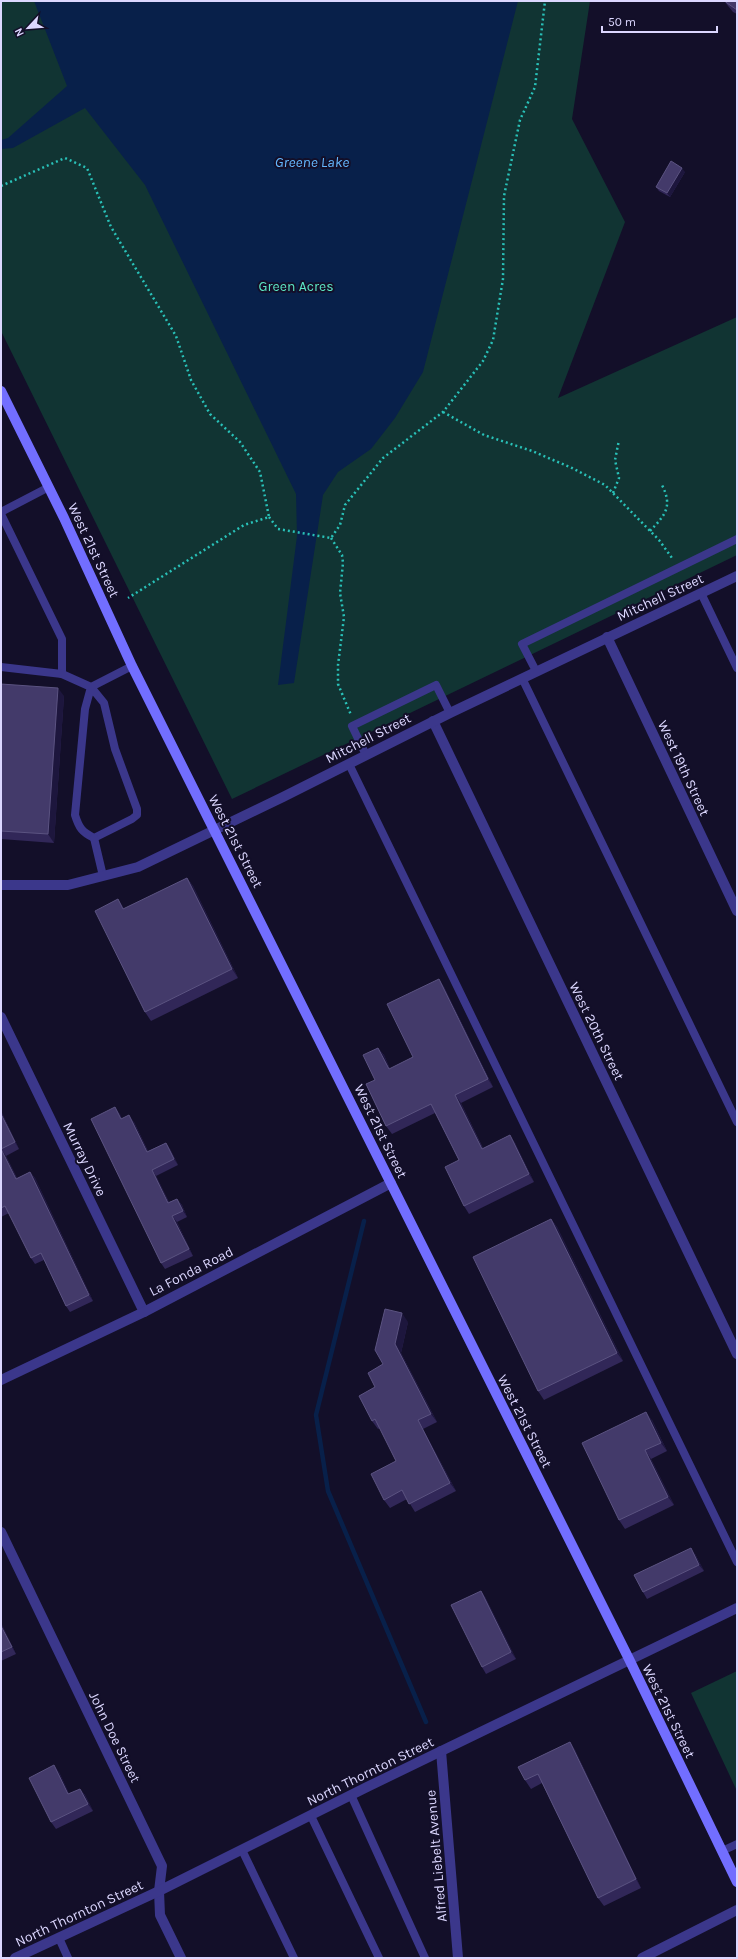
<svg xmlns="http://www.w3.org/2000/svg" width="738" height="1959" viewBox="0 0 738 1959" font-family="Karla,sans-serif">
  <rect width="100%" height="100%" fill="#130f29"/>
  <g fill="#113433">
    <path d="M1,1h589l-18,118 53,103 -67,176 179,-81v238l-505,244 -231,-468z"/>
    <path d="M737,1671v120l-46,-98z"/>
  </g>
  <path fill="#08204a" d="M34,1h484l-95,371 -28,46 -24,31 -33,23 -15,23 -29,188 -16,2 19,-149 -1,-42 -151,-309 -60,-77 -72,40 -12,1v-9l7,-2 59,-52z"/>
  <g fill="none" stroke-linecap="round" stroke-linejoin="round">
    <path stroke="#08204a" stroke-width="4.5" d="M364,1221l-48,194 12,76 98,231"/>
    <g stroke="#29c1b8" stroke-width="2.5" stroke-dasharray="2 3" stroke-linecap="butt">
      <path d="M1,186l64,-28 22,10 24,59 65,109 15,44 19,34 30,28 20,30 9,45 -25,8 -116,73"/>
      <path d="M443,412l41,23 48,16 40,17 33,17 54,55 13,18"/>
      <path d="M613,493l6,-15 -4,-18 4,-20"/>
      <path d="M269,517l9,12 53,9 9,-13 5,-20 38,-47 60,-46 40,-51 10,-21 10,-61 1,-83 16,-76 15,-33 10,-86"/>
      <path d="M650,531c15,-16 23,-24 12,-46"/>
      <path d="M331,538l11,17 1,8 -3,30 4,24 -6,48v19l13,31"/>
    </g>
    <g stroke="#3b378b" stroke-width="8">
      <path d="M1,512l48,-25"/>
      <path d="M1,514l61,125v35"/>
      <path d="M701,593l36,75"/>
      <path d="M1,667l61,7 29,13 13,16 11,46 22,60v6l-5,4 -38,19c-12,-6 -15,-10 -19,-23l10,-106 6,-22 41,-21"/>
      <path d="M536,671l-14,-27 215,-105"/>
      <path d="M522,678l215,444"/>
      <path d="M366,755l-14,-29 84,-41 14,28"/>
      <path d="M349,764l388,798"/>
      <path d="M94,838l9,38"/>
      <path d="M351,1795l74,163"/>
      <path d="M311,1816l68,142"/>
      <path d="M242,1850l52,108"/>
      <path d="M722,1851l15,-7"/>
      <path d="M59,1938l9,20"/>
    </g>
    <g stroke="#3b378b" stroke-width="10">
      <path d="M607,637l130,274"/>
      <path d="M433,721l304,633"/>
      <path d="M1,1017l143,295"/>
      <path d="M1,1380l143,-68 247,-129"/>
      <path d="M1,1532l161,334 -3,25 1,24 21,43"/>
      <path d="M441,1751l17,207"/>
      <path d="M642,1958l95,-48"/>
    </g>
    <g stroke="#3b378b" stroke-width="10">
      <path d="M1,885h67l70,-18 145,-70 167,-84 287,-137"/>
      <path d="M15,1958l144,-67 208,-104 370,-179"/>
    </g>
    <path stroke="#726eff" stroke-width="10" d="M1,391l63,127 68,148 497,993 108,223"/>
  </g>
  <g fill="#312758">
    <path d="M724,1h13v13l-4,-2z"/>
    <path d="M685,172l-15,25 -11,-6 -3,-4z"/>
    <path d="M1,684l63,12 -10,147 -53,-4z"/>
    <path d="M187,878l6,8 45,92 -87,43 -6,-9 -20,-103z"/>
    <path d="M439,979l5,8 49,100 -32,16 22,45 27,-13 5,8 19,39 -65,32 -5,-8 -5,-46 -24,-47 -43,21 -6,-8 -11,-46 3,-32 6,7 6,14 23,-12z"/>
    <path d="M1,1111l18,38 -13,7 11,22 13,-6 5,6 58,123 -23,11 -4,-6 -22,-46 -9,4 -4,-6 -22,-45 -8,4z"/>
    <path d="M120,1114l2,5 12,3 14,29 18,-8 4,6 8,16 -22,11 13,26 8,-3 5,6 5,12 -10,5 16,34 -28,13 -4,-6z"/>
    <path d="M551,1219l6,8 66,134 -79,39 -6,-9z"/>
    <path d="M408,1322l-7,31 36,69 -14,7 33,62 -41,21 -8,-13 -17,9 -6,-8 12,-39 -16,-33 -2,1 -6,-8 3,-34 8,-23z"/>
    <path d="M652,1420l15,31 -16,8 23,46 -49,24 -6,-9z"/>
    <path d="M695,1554l9,17 -57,28 -4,-7z"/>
    <path d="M481,1591l4,6 31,62 -30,15 -4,-7z"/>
    <path d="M1,1623l15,31 -15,7z"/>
    <path d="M570,1742l5,8 66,138 -37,18 -6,-8 -56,-115 -11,6 -6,-9z"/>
    <path d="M59,1772l10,22 11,-5 5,6 8,16 -37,18 -5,-7z"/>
  </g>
  <g fill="#1d163d">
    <path d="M682,168l3,4 -15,25 -3,-4z"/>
    <path d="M58,688l6,8 -10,147 -6,-9z"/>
    <path d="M187,878l6,8 45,92 -6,-9z"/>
    <path d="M118,899l6,9 5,10 -6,-9z"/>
    <path d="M439,979l5,8 49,100 -5,-8z"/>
    <path d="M378,1048l6,7 10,22 -5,-8z"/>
    <path d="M455,1095l6,8 26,54 -5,-8z"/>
    <path d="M115,1107l5,7 5,12 -4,-7z"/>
    <path d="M1,1111l18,38 -4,-7 -14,-28z"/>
    <path d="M129,1115l5,7 17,36 -4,-6z"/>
    <path d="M510,1135l5,8 19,39 -5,-8z"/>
    <path d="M166,1143l4,6 8,16 -4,-6z"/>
    <path d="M1,1149l5,7 14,29 -4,-6z"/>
    <path d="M152,1170l4,6 16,33 -4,-6z"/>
    <path d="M30,1172l5,6 58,123 -4,-6z"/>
    <path d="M177,1199l5,6 5,12 -4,-6z"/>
    <path d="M172,1216l5,6 16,34 -4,-7z"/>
    <path d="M551,1219l6,8 66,134 -6,-8z"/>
    <path d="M402,1313l6,9 -7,31 36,69 -6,-8 -36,-70z"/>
    <path d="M646,1412l6,8 15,31 -6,-8z"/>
    <path d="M418,1420l5,9 33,62 -6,-8z"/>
    <path d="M645,1450l6,9 23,46 -6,-8z"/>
    <path d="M691,1548l4,6 9,17 -5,-6z"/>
    <path d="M481,1591l4,6 31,62 -5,-7z"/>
    <path d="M1,1623l15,31 -4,-7 -11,-21z"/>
    <path d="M570,1742l5,8 66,138 -5,-9z"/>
    <path d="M54,1765l5,7 14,29 -5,-7z"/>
    <path d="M80,1789l5,6 8,16 -5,-7z"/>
  </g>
  <g fill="#433a6a" stroke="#5b5381">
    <path d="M725,1h12v9l-10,-7z"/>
    <path d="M671,161l11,7 -15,25 -11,-6z"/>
    <path d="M1,684l57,4 -10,146 -47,-3z"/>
    <path d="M187,878l45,91 -87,43 -50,-101 23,-12 5,10z"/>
    <path d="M439,979l49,100 -33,16 27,54 28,-14 19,39 -65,32 -19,-39 14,-7 -28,-56 -45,22 -20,-42 9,-4 -12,-25 15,-7 11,21 24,-12 -26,-53z"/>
    <path d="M115,1107l6,12 8,-4 18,37 19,-9 8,16 -22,11 16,33 9,-4 6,12 -11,5 17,33 -28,14 -70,-144z"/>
    <path d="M1,1114l14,28 -14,7 15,30 14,-7 59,123 -23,11 -25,-53 -10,5 -26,-52 -4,2z"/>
    <path d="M551,1219l66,134 -79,38 -65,-134z"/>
    <path d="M385,1309l17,4 -7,31 36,70 -13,6 32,63 -41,21 -7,-14 -18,10 -13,-26 25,-13 -21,-42 -3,2 -13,-25 16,-9 -7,-14 15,-9 -8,-14z"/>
    <path d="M646,1412l15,31 -16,7 23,47 -49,23 -37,-77z"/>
    <path d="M691,1548l8,17 -56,27 -9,-17z"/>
    <path d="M481,1591l30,61 -29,15 -31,-62z"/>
    <path d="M1,1626l11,21 -11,5z"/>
    <path d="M570,1742l66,137 -38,19 -60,-124 -13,6 -7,-13z"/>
    <path d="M54,1765l14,29 12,-5 8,15 -37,18 -22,-44z"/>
  </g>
  <g text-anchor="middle" stroke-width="4" stroke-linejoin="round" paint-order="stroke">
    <g font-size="14" fill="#5ce6c4" stroke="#130f29">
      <text x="296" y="291">Green Acres</text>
    </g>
    <g font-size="14" fill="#dcd7ff" stroke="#130f29">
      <text transform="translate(94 550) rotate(65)" y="5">West 21st Street</text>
      <text transform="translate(660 597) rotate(-25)" y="5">Mitchell Street</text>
      <text transform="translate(368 738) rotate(-27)" y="5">Mitchell Street</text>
      <text transform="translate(684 768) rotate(65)" y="5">West 19th Street</text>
      <text transform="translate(236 841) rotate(63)" y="5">West 21st Street</text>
      <text transform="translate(597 1031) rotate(64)" y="5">West 20th Street</text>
      <text transform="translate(381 1131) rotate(64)" y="5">West 21st Street</text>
      <text transform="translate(85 1159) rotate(64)" y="5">Murray Drive</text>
      <text transform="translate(191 1271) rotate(-27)" y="5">La Fonda Road</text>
      <text transform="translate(525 1421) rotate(63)" y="5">West 21st Street</text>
      <text transform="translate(669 1711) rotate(64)" y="5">West 21st Street</text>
      <text transform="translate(115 1737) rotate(64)" y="5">John Doe Street</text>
      <text transform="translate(370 1771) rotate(-26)" y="5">North Thornton Street</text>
      <text transform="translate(436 1856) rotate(-95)" y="5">Alfred Liebelt Avenue</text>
      <text transform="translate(79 1913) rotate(-25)" y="5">North Thornton Street</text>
    </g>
    <g font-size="15" font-style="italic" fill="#65b8ff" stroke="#130f29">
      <text x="312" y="167">Greene Lake</text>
    </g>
  </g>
  <rect width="738" height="1959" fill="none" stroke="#dcd7ff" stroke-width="4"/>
  <g transform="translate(28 28) rotate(244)" stroke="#130f29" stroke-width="3" paint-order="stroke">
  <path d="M0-3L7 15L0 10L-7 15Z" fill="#dcd7ff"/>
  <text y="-6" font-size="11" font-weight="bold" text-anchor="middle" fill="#dcd7ff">N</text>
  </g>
  <path d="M602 26v6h115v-6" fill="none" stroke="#dcd7ff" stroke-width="2"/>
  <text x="608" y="26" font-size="12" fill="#dcd7ff" stroke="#130f29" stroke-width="3" paint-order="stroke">50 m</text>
</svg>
